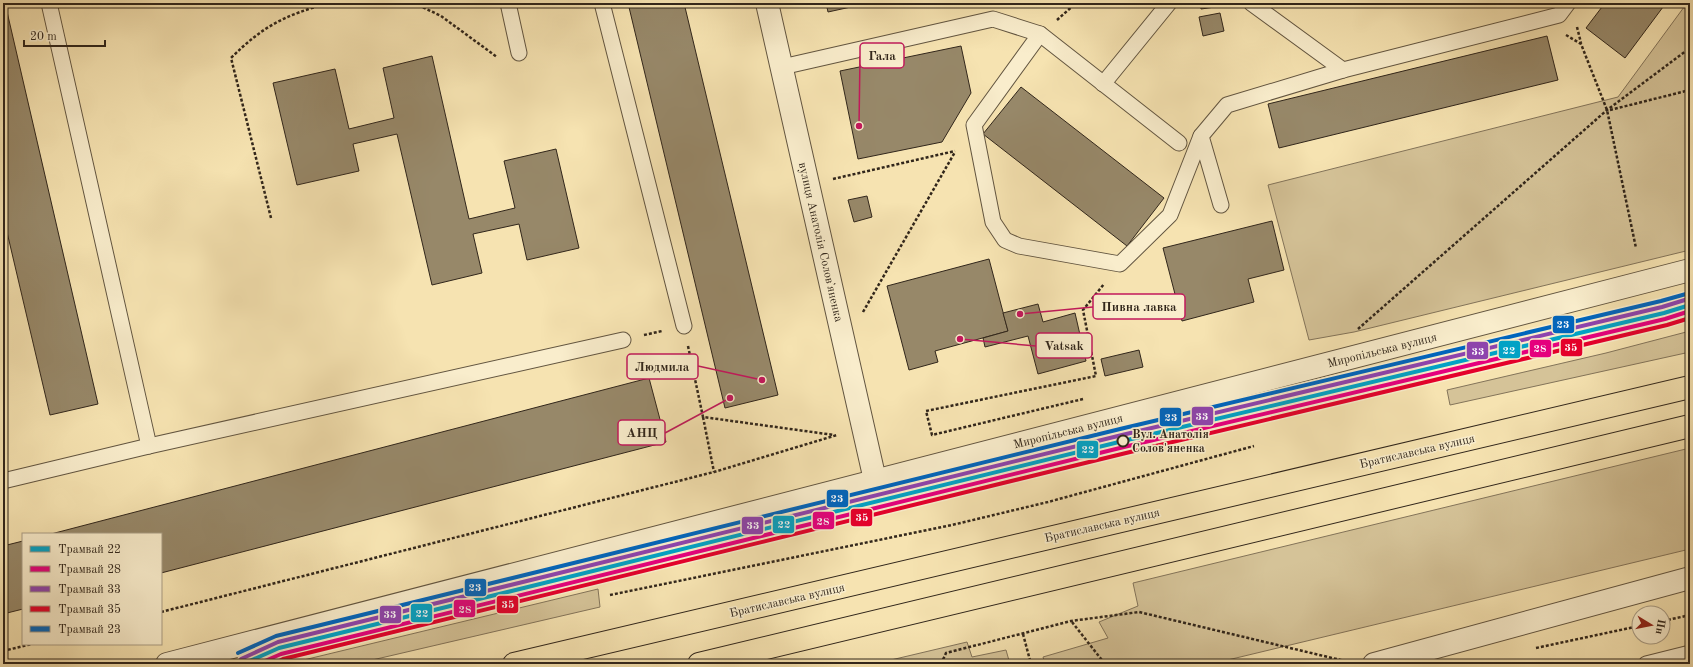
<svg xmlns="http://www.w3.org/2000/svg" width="1693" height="667" viewBox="0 0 1693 667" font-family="'Old Standard TT',serif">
  <rect width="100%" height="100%" fill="#f6e3b1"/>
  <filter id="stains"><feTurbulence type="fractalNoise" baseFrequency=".005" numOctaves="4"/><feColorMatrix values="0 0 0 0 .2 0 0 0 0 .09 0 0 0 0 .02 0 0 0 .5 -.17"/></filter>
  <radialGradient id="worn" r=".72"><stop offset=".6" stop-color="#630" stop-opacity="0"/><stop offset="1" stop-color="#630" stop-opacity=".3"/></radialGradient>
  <g fill="#d5c398" stroke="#83745a">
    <path d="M1687,3h3v247l-336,82 -45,8 -41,-155 350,-88z"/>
    <path d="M1690,331v21l-240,53 -3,-15 159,-37z"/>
    <path d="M1690,448v101l-479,115h-166l-2,-7 65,-19 -9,-16 39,-16 -5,-23z"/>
    <path d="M598,589l2,18 -245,57h-68z"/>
    <path d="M967,642l5,15 34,-7 4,14h-136z"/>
  </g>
  <g fill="#978869" stroke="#31261b">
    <path d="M3,3h2l93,401 -48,11 -47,-200z"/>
    <path d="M628,3h56l94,392 -53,13z"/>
    <path d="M826,3h43l-41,9z"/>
    <path d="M1200,3h15v4l-14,2z"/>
    <path d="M1605,3h61l-41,55 -39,-30z"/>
    <path d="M1220,13l4,18 -21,5 -4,-19z"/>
    <path d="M1547,36l11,44 -279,68 -11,-44z"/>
    <path d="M961,46l10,47 -29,49 -84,17 -18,-88z"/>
    <path d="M432,56l37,163 46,-11 -11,-47 52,-12 23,99 -52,12 -8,-36 -46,10 9,39 -50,12 -35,-151 -44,10 6,27 -62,14 -24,-102 62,-14 14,60 45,-11 -11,-50z"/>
    <path d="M1021,87l143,111 -37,48 -144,-112z"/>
    <path d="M867,196l5,21 -18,5 -6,-22z"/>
    <path d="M1272,221l12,49 -36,9 6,23 -72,19 -19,-73z"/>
    <path d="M989,259l19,72 -73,20 3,11 -29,8 -22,-84z"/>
    <path d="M1038,304l5,18 32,-9 11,48 -48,13 -10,-38 -43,11 -2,-9 25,-7 -5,-18z"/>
    <path d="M1139,350l4,17 -38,9 -4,-17z"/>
    <path d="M649,378l17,64 -505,131v-39h-110z"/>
    <path d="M23,541v68l-20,5v-68z"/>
  </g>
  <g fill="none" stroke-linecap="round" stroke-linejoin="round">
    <g stroke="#625540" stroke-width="17">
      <g id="service">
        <path d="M49,3l100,443"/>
        <path d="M508,3l11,50"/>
        <path d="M602,3l82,323"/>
        <path d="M1251,3l92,67"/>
        <path d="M1040,34l-66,91 19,97 12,18 14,6 101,18 50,-49 31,-79"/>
        <path d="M782,67l211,-48 47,15 139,109"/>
        <path d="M1103,84l66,-81"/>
        <path d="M1221,205l-20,-69 26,-31 116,-35 216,-55 9,-12"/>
        <path d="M3,481l146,-35 474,-106"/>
        <path d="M1646,664l44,-11"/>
      </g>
    </g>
    <g stroke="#625540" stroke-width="24">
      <g id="minor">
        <path d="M767,3l108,477"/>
        <path d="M1374,664l316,-86"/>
      </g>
    </g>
    <g stroke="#625540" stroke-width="24">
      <path id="tertiary" d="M167,664l1523,-394"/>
    </g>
    <g stroke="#31261b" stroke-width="24">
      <g id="primary">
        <path d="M514,664l1176,-277"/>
        <path d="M699,664l991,-238"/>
      </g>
    </g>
    <g stroke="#31261b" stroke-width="2.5" stroke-dasharray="3 2" stroke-linecap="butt">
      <path d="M414,3l27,13 56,41"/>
      <path d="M70,5l8,-2"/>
      <path d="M1057,20l19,-17"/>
      <path d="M1577,27l4,16"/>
      <path d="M1566,35l15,9 26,66 29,138"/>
      <path d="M1610,110l80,-20"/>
      <path d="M833,179l122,-28"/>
      <path d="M271,218l-40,-160c32,-32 54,-43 98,-55"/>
      <path d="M863,312l92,-160"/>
      <path d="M1358,329l249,-219 83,-62"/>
      <path d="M644,335l18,-4"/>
      <path d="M688,346l15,71 131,18"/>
      <path d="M1083,399l-151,36 -6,-24 170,-35 -13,-66 21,-26"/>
      <path d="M703,417l11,55"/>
      <path d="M610,595l342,-70 96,-23 206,-56"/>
      <path d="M161,612l553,-140 123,-37"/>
      <path d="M1663,621l27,-6"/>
      <path d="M1072,622l33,42"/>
      <path d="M1023,634l8,30"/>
      <path d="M1536,648l103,-22"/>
      <path d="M3,651l29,-7"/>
      <path d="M941,664l5,-11 125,-32 68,-9 210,50"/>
    </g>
    <use href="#service" stroke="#f9edcc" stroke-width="15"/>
    <use href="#minor" stroke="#f9edcc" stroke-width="22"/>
    <use href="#tertiary" stroke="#f9edcc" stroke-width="22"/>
    <use href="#primary" stroke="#f6e3b1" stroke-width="22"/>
    <g stroke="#f9edcc" stroke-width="7">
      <path id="tram-1" d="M243,664l36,-16 844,-207 541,-128 26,-8"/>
    </g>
    <g stroke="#f9edcc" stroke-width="7">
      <path id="tram-2" d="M258,664l23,-10 843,-207 541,-128 25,-8"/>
    </g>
    <g stroke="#f9edcc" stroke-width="7">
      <path id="tram-3" d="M241,659l37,-17 844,-207 540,-128 26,-8"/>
    </g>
    <g stroke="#f9edcc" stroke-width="7">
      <path id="tram-4" d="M273,664l10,-5 843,-206 541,-128 23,-7"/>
    </g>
    <g stroke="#f9edcc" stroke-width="7">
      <path id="tram-5" d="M238,653l38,-17 844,-207 541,-128 25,-7"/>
    </g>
    <use href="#tram-1" stroke="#02a2c5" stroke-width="4"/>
    <use href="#tram-2" stroke="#e5007d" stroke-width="4"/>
    <use href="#tram-3" stroke="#8e44ad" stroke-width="4"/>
    <use href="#tram-4" stroke="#e4002b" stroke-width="4"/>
    <use href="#tram-5" stroke="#0065bd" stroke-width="4"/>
  </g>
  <circle fill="#f9edcc" stroke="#31261b" stroke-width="2" cx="1123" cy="441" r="5.5"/>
  <g text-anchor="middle" stroke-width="3" stroke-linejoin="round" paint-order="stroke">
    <g font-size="12" fill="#31261b" stroke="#f9edcc">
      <text transform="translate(821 242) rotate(77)" y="4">вулиця Анатолія Соловʼяненка</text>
      <text transform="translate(1382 350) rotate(-14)" y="4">Миропільська вулиця</text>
      <text transform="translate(1068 431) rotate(-14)" y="4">Миропільська вулиця</text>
      <text transform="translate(1417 451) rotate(-13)" y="4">Братиславська вулиця</text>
      <text transform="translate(1102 525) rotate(-13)" y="4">Братиславська вулиця</text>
      <text transform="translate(787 600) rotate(-13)" y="4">Братиславська вулиця</text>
    </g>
    <g font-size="12" font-weight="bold" fill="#31261b" stroke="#f9edcc" text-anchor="start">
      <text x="1132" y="438">Вул. Анатолія<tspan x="1132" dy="14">Солов'яненка</tspan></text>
    </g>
  </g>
  <path fill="none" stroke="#c2185b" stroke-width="1.5" d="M859 126L860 56M1020 314L1093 307M960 339L1036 346M762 380L698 366M730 398L665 433"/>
  <g fill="#c2185b" stroke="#f9edcc" stroke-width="1.5">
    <circle cx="859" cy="126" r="4"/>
    <circle cx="1020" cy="314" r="4"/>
    <circle cx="960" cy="339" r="4"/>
    <circle cx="762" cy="380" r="4"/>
    <circle cx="730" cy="398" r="4"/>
  </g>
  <g fill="#f9edcc" stroke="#c2185b" stroke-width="1.5">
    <rect x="860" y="43" width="44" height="25" rx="4"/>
    <rect x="1093" y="294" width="92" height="25" rx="4"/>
    <rect x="1036" y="333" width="56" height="25" rx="4"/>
    <rect x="627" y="354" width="71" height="25" rx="4"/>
    <rect x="618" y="420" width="47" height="25" rx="4"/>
  </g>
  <g font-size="13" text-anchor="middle" font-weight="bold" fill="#31261b">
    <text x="882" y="60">Гала</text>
    <text x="1139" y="311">Пивна лавка</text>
    <text x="1064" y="350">Vatsak</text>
    <text x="662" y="371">Людмила</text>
    <text x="642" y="437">АНЦ</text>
  </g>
  <g stroke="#f9edcc" stroke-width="1.5">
    <rect x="1552" y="315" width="23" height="19" rx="4" fill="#0065bd"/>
    <rect x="1560" y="338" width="23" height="19" rx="4" fill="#e4002b"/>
    <rect x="1529" y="339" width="23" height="19" rx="4" fill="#e5007d"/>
    <rect x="1498" y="340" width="23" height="19" rx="4" fill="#02a2c5"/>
    <rect x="1466" y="341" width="23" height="19" rx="4" fill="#8e44ad"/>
    <rect x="1191" y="406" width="23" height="20" rx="4" fill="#8e44ad"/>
    <rect x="1159" y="407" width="23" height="20" rx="4" fill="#0065bd"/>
    <rect x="1076" y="440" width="23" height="19" rx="4" fill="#02a2c5"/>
    <rect x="826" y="489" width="23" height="19" rx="4" fill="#0065bd"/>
    <rect x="850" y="508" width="23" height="19" rx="4" fill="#e4002b"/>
    <rect x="812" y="511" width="23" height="19" rx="4" fill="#e5007d"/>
    <rect x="772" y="515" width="23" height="19" rx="4" fill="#02a2c5"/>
    <rect x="741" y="516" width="23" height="19" rx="4" fill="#8e44ad"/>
    <rect x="464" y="578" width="23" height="19" rx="4" fill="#0065bd"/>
    <rect x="496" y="595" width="23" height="19" rx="4" fill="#e4002b"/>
    <rect x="453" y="599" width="23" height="19" rx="4" fill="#e5007d"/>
    <rect x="410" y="603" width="23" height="20" rx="4" fill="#02a2c5"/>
    <rect x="379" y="605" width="23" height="19" rx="4" fill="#8e44ad"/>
  </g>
  <g font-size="11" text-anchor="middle" font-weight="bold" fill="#fff">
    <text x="1563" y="328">23</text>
    <text x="1571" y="351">35</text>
    <text x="1540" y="352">28</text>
    <text x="1509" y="354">22</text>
    <text x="1478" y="355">33</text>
    <text x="1202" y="420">33</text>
    <text x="1171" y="421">23</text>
    <text x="1088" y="453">22</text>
    <text x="837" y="502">23</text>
    <text x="862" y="521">35</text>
    <text x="823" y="525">28</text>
    <text x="784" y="528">22</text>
    <text x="753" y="529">33</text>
    <text x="475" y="591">23</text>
    <text x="508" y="608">35</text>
    <text x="465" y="613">28</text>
    <text x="422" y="617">22</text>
    <text x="390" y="618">33</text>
  </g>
  <rect width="1693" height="667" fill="none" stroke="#f6e3b1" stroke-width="16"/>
  <rect x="4" y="4" width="1685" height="659" fill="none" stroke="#31261b" stroke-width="2"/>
  <rect x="8" y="8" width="1677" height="651" fill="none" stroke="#31261b"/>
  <rect x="22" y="533" width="140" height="112" fill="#f9edcc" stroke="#a99d85"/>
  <rect x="30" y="546" width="20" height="6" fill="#02a2c5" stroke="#a99d85"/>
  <text x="58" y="553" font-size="12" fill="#31261b">Трамвай 22</text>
  <rect x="30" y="566" width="20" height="6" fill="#e5007d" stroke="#a99d85"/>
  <text x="58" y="573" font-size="12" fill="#31261b">Трамвай 28</text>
  <rect x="30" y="586" width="20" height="6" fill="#8e44ad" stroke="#a99d85"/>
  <text x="58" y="593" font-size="12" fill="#31261b">Трамвай 33</text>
  <rect x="30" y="606" width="20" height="6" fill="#e4002b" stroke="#a99d85"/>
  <text x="58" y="613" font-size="12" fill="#31261b">Трамвай 35</text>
  <rect x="30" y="626" width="20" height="6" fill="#0065bd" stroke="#a99d85"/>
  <text x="58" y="633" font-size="12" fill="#31261b">Трамвай 23</text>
  <g transform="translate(1651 625) rotate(100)"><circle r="19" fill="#f9edcc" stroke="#a99d85"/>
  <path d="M0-3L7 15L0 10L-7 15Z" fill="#8f2418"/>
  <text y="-6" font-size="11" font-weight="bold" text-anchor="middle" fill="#31261b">Пн</text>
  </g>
  <path d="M24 40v6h81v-6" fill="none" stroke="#31261b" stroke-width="2"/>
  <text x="30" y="40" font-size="12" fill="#31261b" stroke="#f9edcc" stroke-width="3" paint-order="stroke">20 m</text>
  <rect width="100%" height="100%" filter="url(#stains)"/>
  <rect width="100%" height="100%" fill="url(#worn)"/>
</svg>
